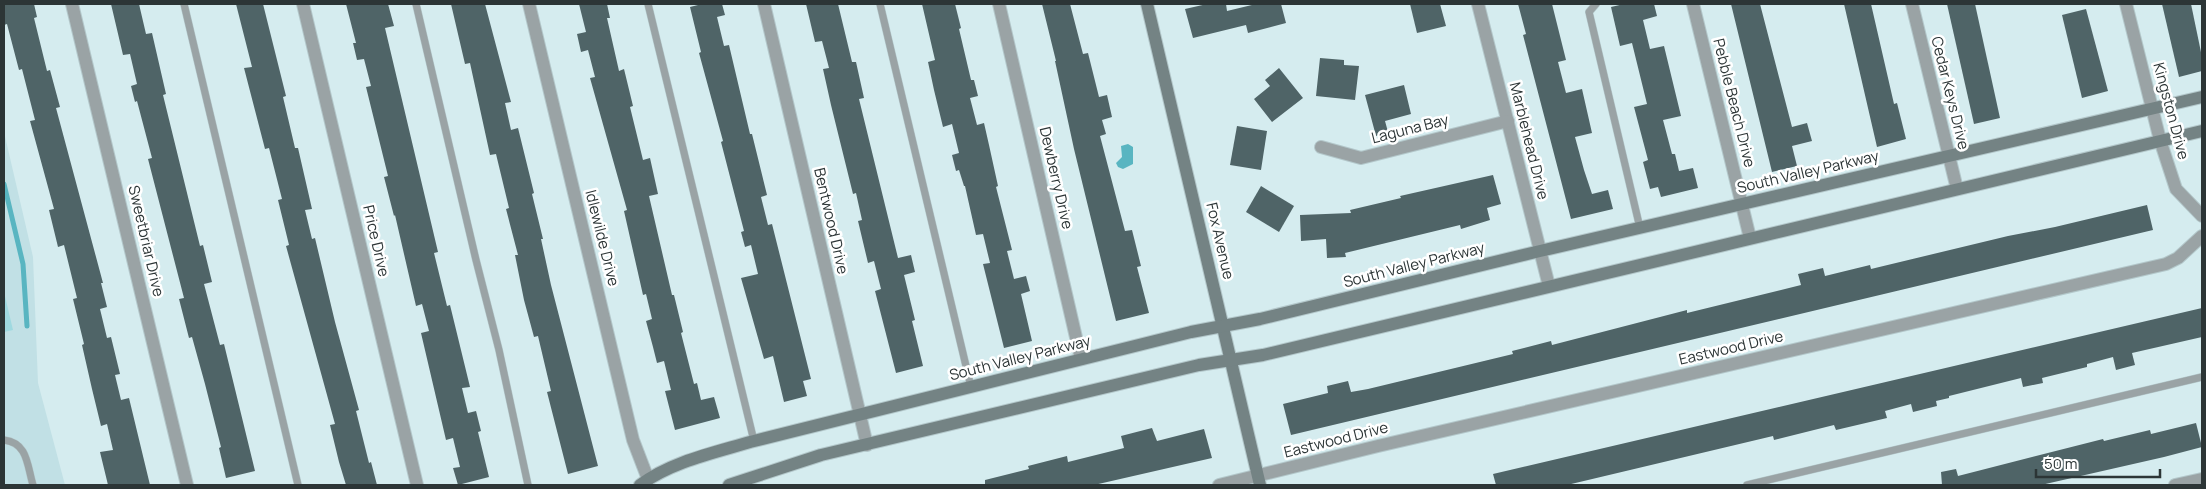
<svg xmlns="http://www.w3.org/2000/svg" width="2206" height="489" viewBox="0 0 2206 489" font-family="Manrope,sans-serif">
  <rect width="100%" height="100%" fill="#d5ecef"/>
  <path fill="#c1e0e5" d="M4,132l29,125 5,126 27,102h-61z"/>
  <path fill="#9fd9e0" d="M4,292l9,38 -9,2z"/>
  <path fill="#59b5c1" d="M1128,144l5,3v17l-10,5 -5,-2 -2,-4 6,-6 -1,-11z"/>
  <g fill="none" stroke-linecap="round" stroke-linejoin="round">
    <path stroke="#59b5c1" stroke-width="5" d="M4,184l19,80 4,62"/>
  </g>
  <g fill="#4f6467">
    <path d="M4,4h30l3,13 -3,1 13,53 3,-1 10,37 -4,1 47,175h-2l6,24 -7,2 7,29 4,-1 9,37 -5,1 6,25 8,-2 21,87h-42l-8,-33 13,-2 -6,-26 -6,2 -9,-37 -10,-44 2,-1 -11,-45 4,-1 -13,-53 -6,2 -9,-37 5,-1 -24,-88 5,-1 -13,-51 -3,1 -12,-46 -3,1z"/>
    <path d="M111,4h28l7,30 6,-1 14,61 -3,1 37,151 3,-1 9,37 -8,2 16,61 4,-1 31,127 -29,7 -7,-30 2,-1 -16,-63 -13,-47 -3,1 -10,-39 5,-1 -36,-139 4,-1 -15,-57 -2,1 -4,-16 6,-2 -7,-30 -7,1z"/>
    <path d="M236,4h27l23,92 -3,1 12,51h3l14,61 -7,1 7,29 3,-1 20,84 24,88 -3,1 13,52 2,-1 6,23h-31l-7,-23 -9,-37 5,-1 -49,-178 3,-1 -11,-45 4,-1 -13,-51 -4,1 -21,-81 8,-1z"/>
    <path d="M346,4h42l6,22 -9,2 53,224 -4,1 13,53 3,-1 20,82 -8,1 6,25 8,-2 5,20 -3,1 11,45 -31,8 -5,-17 7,-1 -7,-29 -7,2 -25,-107 8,-2 -7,-27 -6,2 -21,-91 -1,1 -10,-39 4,-1 -22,-89 5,-1 -7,-27 -7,1 -4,-17h3z"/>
    <path d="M451,4h34l26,98 -6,1 6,27 7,-2 16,65 -2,1 11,45h-2l10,46 47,181 -30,8 -21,-82 4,-1 -13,-55 -4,1 -10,-37 -9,-45h3l-12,-46 3,-1 -13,-54 -6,1 -20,-92 -5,1z"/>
    <path d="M579,4h28l3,14h-3l12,53 5,-2 9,37 -3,1 13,53 7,-2 8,36 -9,2 23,99h2l9,37 -2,1 13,51 3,-1 4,17 13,-3 6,21 -45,12 -10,-39 6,-1 -7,-29 -7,2 -4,-16 -7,-26 6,-2 -6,-25 -3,1 -19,-84 3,-1 -37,-132 5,-1 -7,-27 -7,2 -4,-18 9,-2z"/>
    <path d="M702,4h20l3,11 -8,2 7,29 5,-1 21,89h2l15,61 -6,2 7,28 4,-1 39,155 -8,2 4,15 -23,6 -11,-46 -9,3 -23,-81 17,-4 -7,-29 -6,2 -4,-15 3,-1 -23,-89 2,-1 -24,-88 2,-1 -11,-45z"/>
    <path d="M806,4h32l14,58h4l8,36 -5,1 39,159 13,-3 4,17 -11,3 11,45 -3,1 11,45 -27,7 -21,-82 6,-2 -7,-28 -6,2 -10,-42 4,-1 -6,-27 -3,1 -22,-89 -8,-36 6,-1 -7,-27 -7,1z"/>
    <path d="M922,4h33l6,24 -2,1 12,51h3l4,16 -8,2 7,27 7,-2 5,22 9,41 -2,1 16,63 -5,1 7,28 12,-3 4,15 -9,3 11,47 -28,7 -21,-84 7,-1 -7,-29 -7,1 -11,-49h-1l-5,-16 -3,1 -4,-16 7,-2 -7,-29 -9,3 -9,-37 -6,-28 7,-2z"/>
    <path d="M1042,4h28l13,50 5,-1 11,44 8,-2 5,22 -10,3 4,14 -6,2 25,95 7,-1 9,36 -4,1 12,46 -33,8 -42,-172 -19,-88h1z"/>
    <path d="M1207,4h19l1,7 29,-7h25l5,19 -38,10 -2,-8 -53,13 -8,-29z"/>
    <path d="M1410,4h30l6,22 -29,7z"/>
    <path d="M1518,4h34l14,56 -8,2 8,31 16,-4 10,44 -17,4 9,33 8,24 16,-4 5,19 -42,10 -48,-184 3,-1z"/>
    <path d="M1624,4h30l3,12 -14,4 7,29 14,-3 17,70 -18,4 9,34h3l4,17 14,-3 5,20 -37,9 -3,-10 -8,2 -7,-27 5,-2 -14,-53 13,-3 -15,-61 -12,3 -9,-39z"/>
    <path d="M1731,4h29l32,123 15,-4 5,18 -20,5 5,20 -25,6z"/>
    <path d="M1844,4h27l23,100 3,-1 9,36 -29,8z"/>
    <path d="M1947,4h28l25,114 -26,6z"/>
    <path d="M2162,4h29l11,53v14l-23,6z"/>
    <path d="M2086,9l22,82 -26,7 -20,-83z"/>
    <path d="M1320,58l24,2v5l15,1 -4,34 -39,-4z"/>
    <path d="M1279,68l24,30 -31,24 -18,-23 16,-13 -5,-6z"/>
    <path d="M1404,85l7,29 -26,7 3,11 -12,4 -11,-41z"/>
    <path d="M1237,126l30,5 -6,39 -31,-5z"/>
    <path d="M1493,175l8,29 -14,4 3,12 -29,9 -1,-4 -115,28 1,4 -19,1 -1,-19 -25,2 -1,-26 51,-2 -1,-3 51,-12 -1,-2z"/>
    <path d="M1261,186l33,20 -15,26 -33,-20z"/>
    <path d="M2147,205l6,25 -862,205 -8,-31 45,-11 -1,-7 21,-5 3,11 17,-3 145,-35 -1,-3 39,-10 1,4 135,-35v3l114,-28 -3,-11 25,-6 2,8 45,-11 1,4 137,-33 47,-9z"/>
    <path d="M2202,308v29l-70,16 3,12 -19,5 -3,-13 -26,7v3l-45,11 1,5 -20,4 -2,-9 -72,18v2l-13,3 1,5 -24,6 -2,-8 -26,7 2,7 -51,12 -2,-5 -60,15 -1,-4 -206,49h-71l-3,-11z"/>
    <path d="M2196,423l6,24 -38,10 -123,28h-99l-1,-13 15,-3 2,7 145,-37 1,2 46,-11 1,4z"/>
    <path d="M1152,428l5,13 47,-12 8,29 -118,27h-109v-5l44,-11 -1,-3 39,-10 1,6 56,-14 -3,-12z"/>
  </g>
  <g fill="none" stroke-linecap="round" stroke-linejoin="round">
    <g stroke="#b3c7ca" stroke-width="8">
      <g id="lane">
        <path d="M184,4l114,481"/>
        <path d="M416,4l60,256 23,90 29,135"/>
        <path d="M648,4l106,437"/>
        <path d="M880,4l91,383"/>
        <path d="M1596,4l-7,8 51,216"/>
        <path d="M4,440c24,3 23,25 29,45"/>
        <path d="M1747,485l455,-108"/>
      </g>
    </g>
    <g stroke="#b3c7ca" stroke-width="14">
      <g id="street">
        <path d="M72,4l115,481"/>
        <path d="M303,4l114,481"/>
        <path d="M529,4l104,436 15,39"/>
        <path d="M764,4l103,441"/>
        <path d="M999,4l82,355"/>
        <path d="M1478,4l71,282"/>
        <path d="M1693,4l57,234"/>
        <path d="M1912,4l45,185"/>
        <path d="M2126,4l34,136 16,49 26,27"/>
        <path d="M1321,147l40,11 147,-37"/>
        <path d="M1219,485l159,-39 788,-182 12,-6 24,-22"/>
        <path d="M2175,485l27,-6"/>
      </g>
    </g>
    <g stroke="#b3c7ca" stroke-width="14">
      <g id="secondary">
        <path d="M1147,4l113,481"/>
        <path d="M640,485c31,-23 73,-32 110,-43l441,-110 69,-13 280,-68 662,-154"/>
        <path d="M729,485l92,-30 378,-90 64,-10 939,-224"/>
      </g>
    </g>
    <use href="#lane" stroke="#9aa3a5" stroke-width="7"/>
    <use href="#street" stroke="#9aa3a5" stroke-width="12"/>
    <use href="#secondary" stroke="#748384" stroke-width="12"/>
  </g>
  <g text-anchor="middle" stroke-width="5" stroke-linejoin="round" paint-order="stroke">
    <g font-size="15" fill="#2c3536" stroke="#fff">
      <text transform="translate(1950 93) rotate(76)" y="5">Cedar Keys Drive</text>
      <text transform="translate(1734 103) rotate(76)" y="5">Pebble Beach Drive</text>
      <text transform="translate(2171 111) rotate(75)" y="5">Kingston Drive</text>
      <text transform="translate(1410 129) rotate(-14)" y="5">Laguna Bay</text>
      <text transform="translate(1529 141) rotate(76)" y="5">Marblehead Drive</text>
      <text transform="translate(1808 172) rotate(-13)" y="5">South Valley Parkway</text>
      <text transform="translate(1056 178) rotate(77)" y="5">Dewberry Drive</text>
      <text transform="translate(831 221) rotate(77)" y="5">Bentwood Drive</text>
      <text transform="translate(602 238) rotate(76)" y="5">Idlewilde Drive</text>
      <text transform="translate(146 241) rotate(77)" y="5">Sweetbriar Drive</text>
      <text transform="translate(376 241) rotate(77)" y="5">Price Drive</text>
      <text transform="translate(1220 241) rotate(77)" y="5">Fox Avenue</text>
      <text transform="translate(1414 265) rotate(-14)" y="5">South Valley Parkway</text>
      <text transform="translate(1731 348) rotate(-13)" y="5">Eastwood Drive</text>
      <text transform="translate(1020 358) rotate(-14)" y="5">South Valley Parkway</text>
      <text transform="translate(1336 440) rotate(-14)" y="5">Eastwood Drive</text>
    </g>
  </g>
  <rect width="2206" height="489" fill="none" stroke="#2c3536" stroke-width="10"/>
  <path d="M2036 469v8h124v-8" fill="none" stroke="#2c3536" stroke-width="2.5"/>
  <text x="2044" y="469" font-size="15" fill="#2c3536" stroke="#ffffff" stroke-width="4" paint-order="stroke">50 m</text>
</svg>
